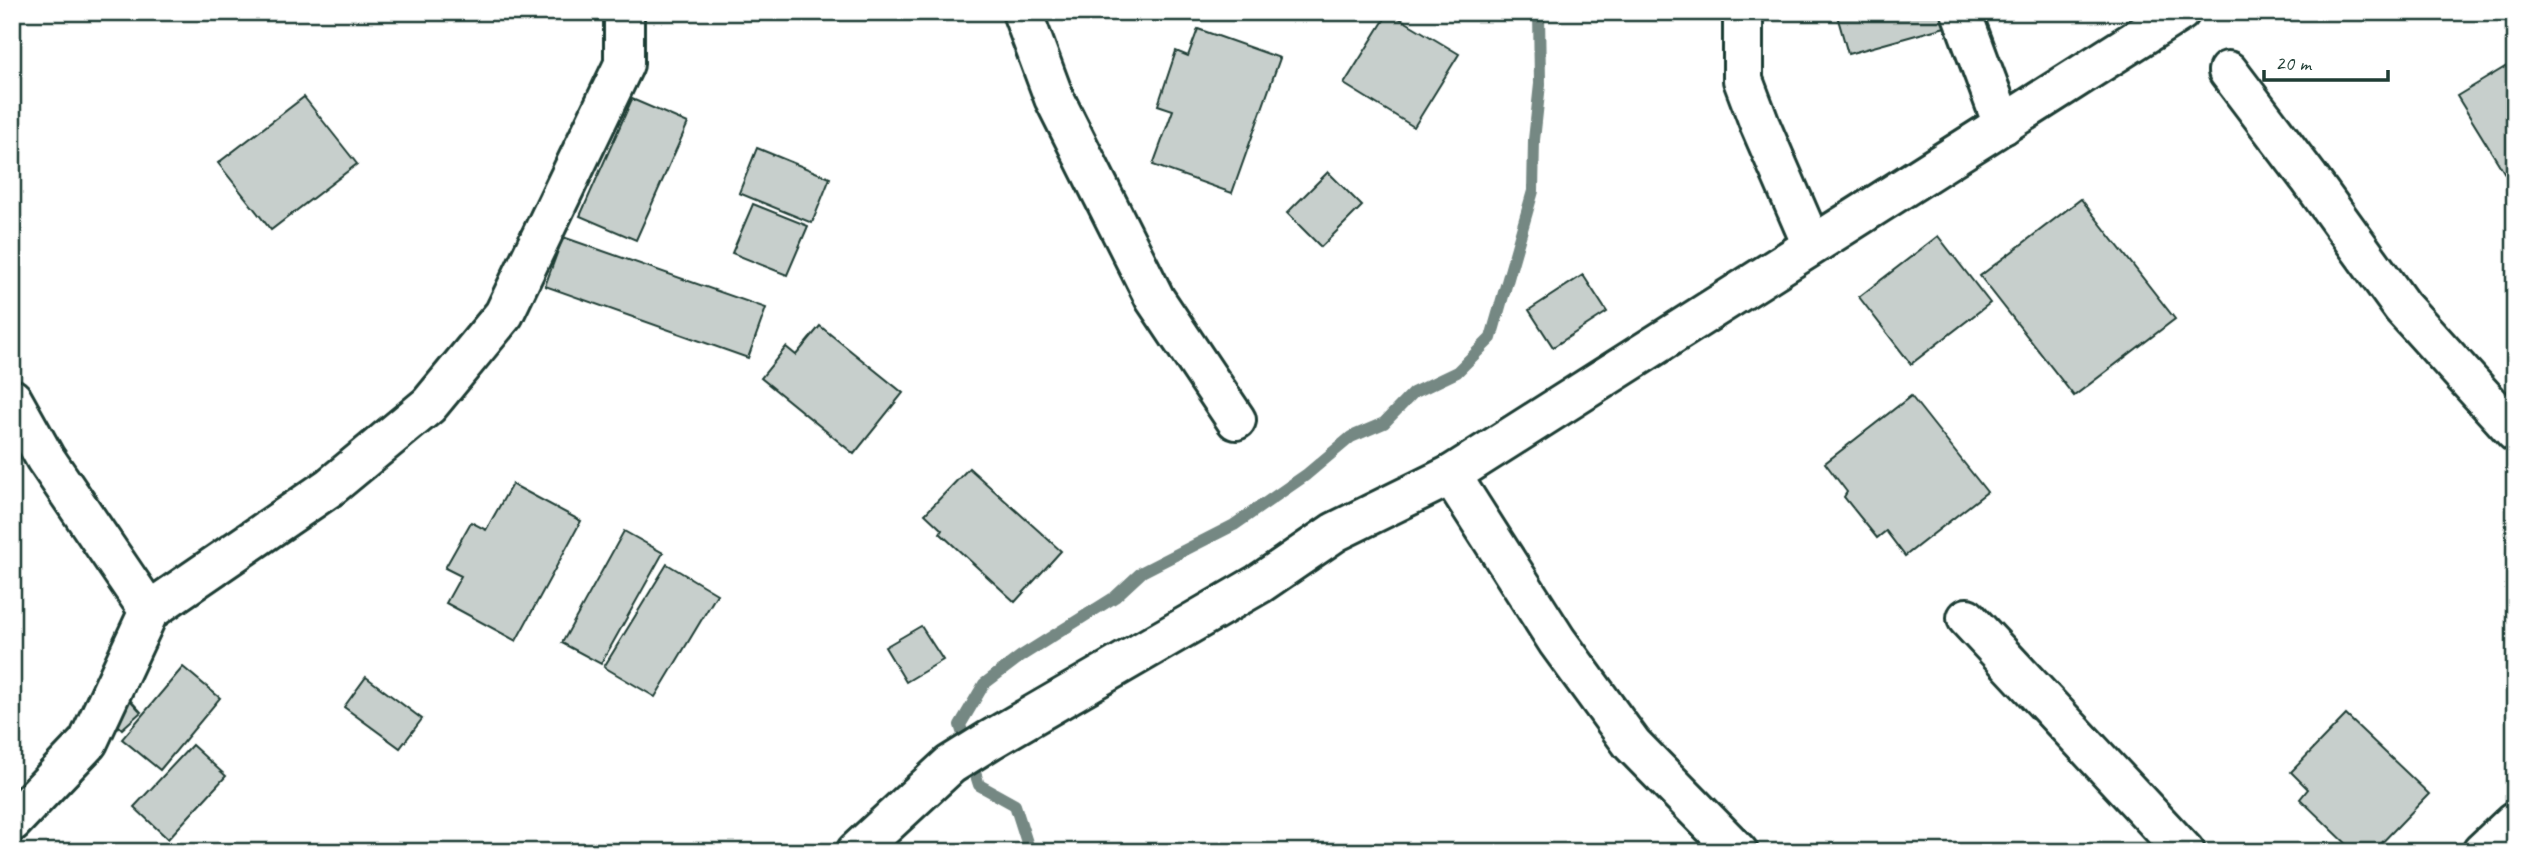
<svg xmlns="http://www.w3.org/2000/svg" width="2527" height="864" viewBox="0 0 2527 864" font-family="Caveat,sans-serif">
  <rect width="100%" height="100%" fill="#fff"/>
  <filter id="ink" filterUnits="userSpaceOnUse"><feTurbulence type="fractalNoise" baseFrequency=".0143" numOctaves="2"/><feDisplacementMap in="SourceGraphic" scale="14" xChannelSelector="R" yChannelSelector="G"/><feConvolveMatrix kernelMatrix="1 2 1 2 8 2 1 2 1" color-interpolation-filters="sRGB"/></filter>
  <g filter="url(#ink)">
    <g fill="none" stroke-linecap="round" stroke-linejoin="round">
      <path stroke="#758883" stroke-width="12" d="M1030,852l-15,-47 -36,-20 -19,-60 24,-41 37,-28 94,-59 27,-25 92,-47 72,-50 45,-38 33,-14 29,-30 44,-21 34,-34 42,-147 1,-51 6,-56 -1,-72"/>
    </g>
    <g fill="#c7cfcc" stroke="#1f3d34" stroke-width="2">
      <path d="M1389,12l70,42 -45,73 -70,-43z"/>
      <path d="M1836,12h105l4,15 -97,27z"/>
      <path d="M1198,29l82,29 -48,135 -79,-28 20,-55 -15,-5 18,-54 12,5z"/>
      <path d="M2515,61v129l-58,-94z"/>
      <path d="M304,97l53,67 -86,66 -53,-67z"/>
      <path d="M632,99l56,24 -52,117 -56,-24z"/>
      <path d="M757,148l73,30 -18,45 -73,-30z"/>
      <path d="M1328,172l34,34 -41,41 -34,-34z"/>
      <path d="M2081,199l94,120 -101,77 -94,-120z"/>
      <path d="M753,204l55,22 -21,49 -55,-22z"/>
      <path d="M1938,236l52,67 -79,61 -52,-67z"/>
      <path d="M563,237l203,71 -18,50 -203,-72z"/>
      <path d="M1583,275l24,37 -54,35 -24,-37z"/>
      <path d="M820,326l83,67 -49,61 -93,-76 25,-31 10,8z"/>
      <path d="M1911,396l76,96 -82,64 -19,-25 -9,7 -33,-41 3,-5 -22,-29z"/>
      <path d="M969,468l92,83 -46,51 -75,-69 2,-3 -17,-16z"/>
      <path d="M512,484l69,37 -65,120 -70,-38 15,-27 -16,-8 26,-46 15,8z"/>
      <path d="M624,531l39,22 -62,111 -39,-21z"/>
      <path d="M667,564l50,30 -62,103 -51,-30z"/>
      <path d="M921,626l22,34 -37,22 -21,-35z"/>
      <path d="M183,667l37,31 -60,72 -38,-31z"/>
      <path d="M366,677l56,42 -22,29 -56,-41z"/>
      <path d="M130,700l11,12 -19,17 -12,-12z"/>
      <path d="M2346,715l83,79 -56,58h-18l-55,-53 8,-10 -17,-17z"/>
      <path d="M192,745l34,31 -58,63 -34,-32z"/>
    </g>
    <g fill="none" stroke-linecap="round" stroke-linejoin="round">
      <g stroke="#1f3d34" stroke-width="44">
        <g id="minor">
          <path d="M1022,12l32,86 101,201 81,121"/>
          <path d="M1743,12v68l17,45 52,120"/>
          <path d="M1961,12l42,113"/>
          <path d="M2228,71l81,107 93,129 113,125"/>
          <path d="M12,399l33,59 104,153 -61,131 -76,80"/>
          <path d="M1451,475l106,166 75,103 106,108"/>
          <path d="M149,611l181,-124 99,-82 75,-91 120,-250v-46l-2,-6"/>
          <path d="M1967,618l218,234"/>
          <path d="M856,852l94,-87 40,-25 269,-156 76,-52 116,-57 729,-463"/>
          <path d="M2482,852l33,-31"/>
        </g>
      </g>
      <use href="#minor" stroke="#fff" stroke-width="38"/>
    </g>
  </g>
  <rect width="2527" height="864" fill="none" stroke="#fff" stroke-width="42"/>
  <rect x="21" y="21" width="2485" height="822" fill="none" stroke="#1f3d34" stroke-width="2.5" filter="url(#ink)"/>
  <path d="M2264 70v10h124v-10" fill="none" stroke="#1f3d34" stroke-width="3.5"/>
  <text x="2275" y="70" font-size="21" fill="#1f3d34" stroke="#ffffff" stroke-width="5" paint-order="stroke">20 m</text>
</svg>
